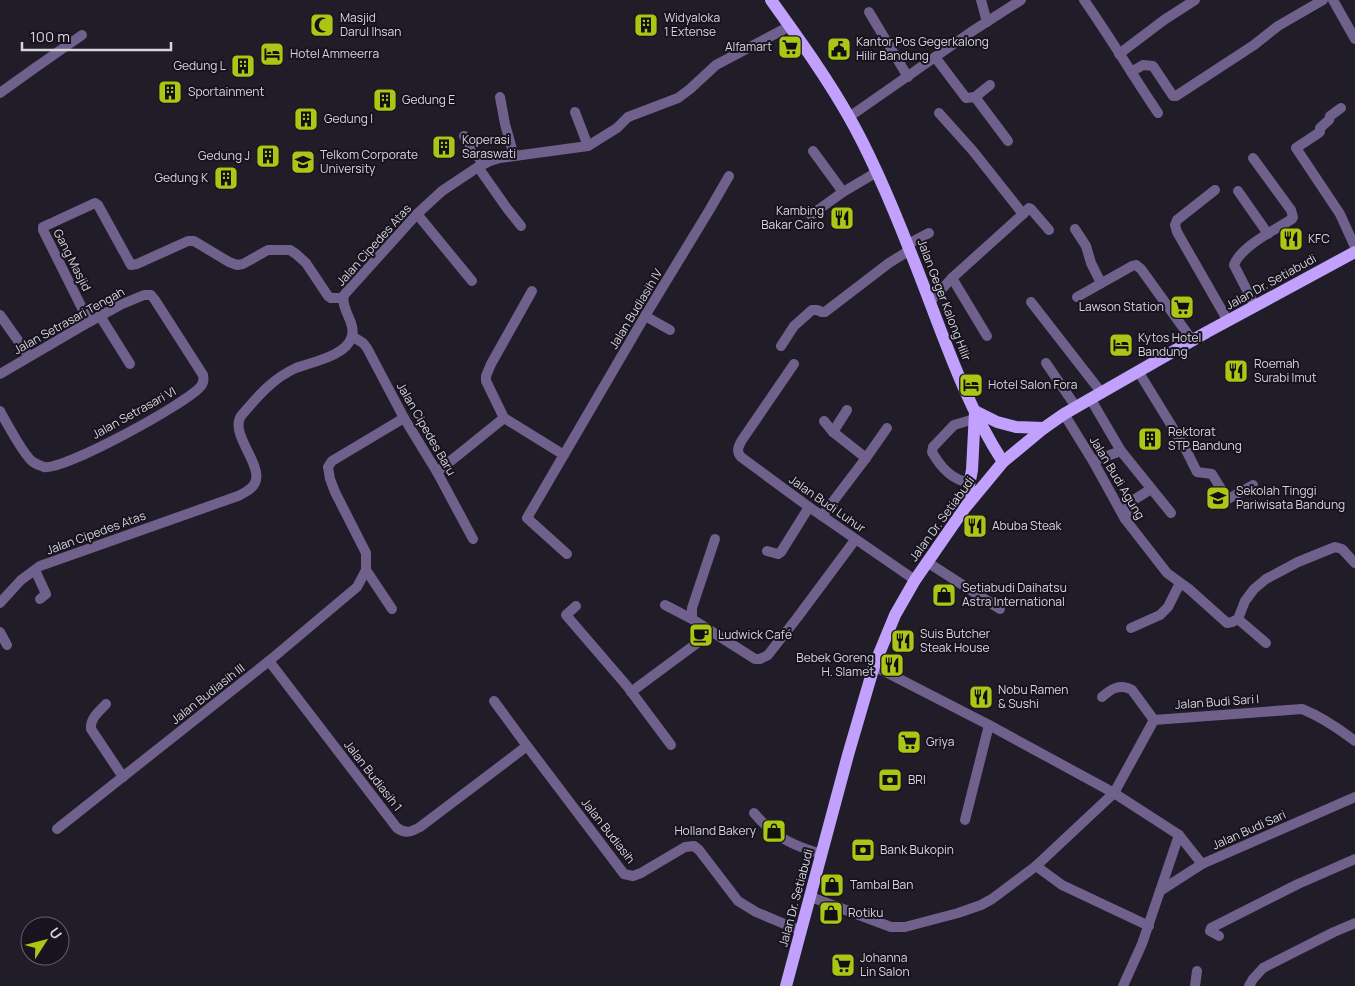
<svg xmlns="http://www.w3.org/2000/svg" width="1355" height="986" viewBox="0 0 1355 986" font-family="Manrope,sans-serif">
  <rect width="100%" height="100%" fill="#201c28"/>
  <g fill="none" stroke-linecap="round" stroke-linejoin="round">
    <g stroke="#6f608c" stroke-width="10">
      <path d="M981,0l6,22"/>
      <path d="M1084,0c26,37 49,76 74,113"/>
      <path d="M1333,0l22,39"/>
      <path d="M869,12l39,65"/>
      <path d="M1119,54l45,-34 31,-20"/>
      <path d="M935,57l31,41 9,-1 15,-12"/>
      <path d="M1131,72l12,-7 10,1 20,30h3l78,-51 24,-19 45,-26"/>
      <path d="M0,93l32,-23 50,-35"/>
      <path d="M500,97l5,27 9,32"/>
      <path d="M975,97l33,44"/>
      <path d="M1341,108l-11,8 -1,4 -9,8v4l-24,16 44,66 15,33"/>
      <path d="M575,112l13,34"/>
      <path d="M849,117l122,-85 50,-32"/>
      <path d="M464,136l19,28"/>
      <path d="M813,151l30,41"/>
      <path d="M1253,158l38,52 2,7 -1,2c-17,11 -51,27 -58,46l21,41"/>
      <path d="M478,167l28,40 15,19"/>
      <path d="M1215,190l-38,30 -2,5 2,7 51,89"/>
      <path d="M1238,191l30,43"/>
      <path d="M417,214l55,67"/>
      <path d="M1023,214l6,-6 2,1 18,21"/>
      <path d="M811,215l32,-23 34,-20"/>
      <path d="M1075,229l11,17 5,17 10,20"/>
      <path d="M908,244l21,-11"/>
      <path d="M952,278l35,58"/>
      <path d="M1077,297l55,-31 4,-1 5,4 51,71"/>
      <path d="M931,301l21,-23 71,-64 -50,-63 -34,-38"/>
      <path d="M1031,302l70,90"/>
      <path d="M0,315l29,41"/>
      <path d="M100,316l30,48"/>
      <path d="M645,316l25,14"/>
      <path d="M89,322l-46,-92v-3l52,-24 3,2 33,60 6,-1 51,-23h6l35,21 8,3 6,-1 25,-14h22l6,4 10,9 22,33 3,2h12"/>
      <path d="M352,336l11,7 4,5 37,70 33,54 36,67"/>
      <path d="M781,346l13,-20 18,-16h5l5,2h3l64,-49 21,-13"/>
      <path d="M1046,363l30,44"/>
      <path d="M794,364l-52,76c-4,7 -6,11 -1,17l68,50 106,73"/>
      <path d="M1138,371l46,75 13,26 15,2 14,23 2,2 25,-14"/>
      <path d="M0,374l89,-52 31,-17 24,-10h7l4,5 48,75c1,4 1,7 -2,11 -13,17 -138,85 -157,81 -3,-1 -8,-3 -11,-5 -8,-5 -27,-40 -33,-51"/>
      <path d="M1090,398l31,53 50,62"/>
      <path d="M1064,414l29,47 32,58 42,54 22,16 38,34 5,-1 6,-3 7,-18 9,-12 12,-10 32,-17 37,-15 7,2 13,14"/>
      <path d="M504,418l-18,-37v-5l5,-12 41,-73"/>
      <path d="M824,421l9,11 33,26"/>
      <path d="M833,432l14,-22"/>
      <path d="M1093,461l28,-10"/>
      <path d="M437,472l67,-54 60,37"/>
      <path d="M970,483c-18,-3 -29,-15 -38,-31l1,-5 21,-22 20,-6"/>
      <path d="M822,516l44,-58 21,-30"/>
      <path d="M1125,519l4,-16 22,-14"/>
      <path d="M767,551l11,3 3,-2 28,-45"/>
      <path d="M567,554l-40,-36 118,-202 65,-107 19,-33"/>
      <path d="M927,562l73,47"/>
      <path d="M35,570l11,24 -6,5"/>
      <path d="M366,570l26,39"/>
      <path d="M0,603l21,-23 19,-14 198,-70c4,-2 10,-5 13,-8 20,-17 -23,-52 -10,-72 16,-19 32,-38 55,-48 16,-6 51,-12 56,-32 4,-14 -12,-27 -8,-41l73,-81 25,-23 36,-24 12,-6 10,-3 88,-12 29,-18 11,-11 50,-19 12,-9 26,-24 74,-39"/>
      <path d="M665,605l27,14 63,40h5l8,-4 29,-37 58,-78"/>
      <path d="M576,606l-10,9 61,71 44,59"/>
      <path d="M692,619v-11l23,-69"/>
      <path d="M1238,619l28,24"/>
      <path d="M1131,628l29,-13 8,-8 12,-24"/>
      <path d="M0,632l7,13"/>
      <path d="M269,661l128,167c9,6 14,4 23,-1l107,-81"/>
      <path d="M874,666l115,59 125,68 65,42 23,29 153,-67"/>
      <path d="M631,692l81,-60"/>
      <path d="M1102,697c9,-8 18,-14 30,-7l22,30"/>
      <path d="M494,701l33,45 97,128 9,2 8,-3 44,-26 9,-1 5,4 39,51 18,11 45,19"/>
      <path d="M106,704c-7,8 -16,14 -15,25l32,48"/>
      <path d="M754,813c5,6 11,12 17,17 14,12 33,19 51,24"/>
      <path d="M965,820l24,-95"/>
      <path d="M57,829l212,-168 88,-74 9,-17v-17l-31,-61 -5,-13 -2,-12 4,-6 72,-43"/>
      <path d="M1036,866l26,19 87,41"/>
      <path d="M1160,891l42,-27"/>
      <path d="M811,897l80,30h14l53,-14 23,-8 11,-6 44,-33 78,-73 40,-73 148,-11c20,8 36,19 53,32"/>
      <path d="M1219,936l-9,-5 1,-3 87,-44 57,-25"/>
      <path d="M1123,986l19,-42 37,-109"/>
      <path d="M1195,986l2,-15"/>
      <path d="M1249,986l4,-7 10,-11 71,-36 21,-9"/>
    </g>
    <g stroke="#c1a1fd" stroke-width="12">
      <path d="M771,0c27,38 55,76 78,117 24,42 43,88 61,134 29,71 51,146 93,211"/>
      <path d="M975,411l22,11 19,5 28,1"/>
      <path d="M965,506l7,-36 3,-58"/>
      <path d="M786,986l62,-231 26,-89 21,-51 20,-35 49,-71 39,-47 41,-34 20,-14 143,-82 148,-80"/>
    </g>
  </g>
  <defs>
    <g id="mosque-square" transform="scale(1.25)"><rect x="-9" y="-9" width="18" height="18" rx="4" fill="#abc614" stroke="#17131f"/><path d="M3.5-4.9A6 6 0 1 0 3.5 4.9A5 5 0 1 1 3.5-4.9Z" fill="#111"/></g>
    <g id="building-square" transform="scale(1.25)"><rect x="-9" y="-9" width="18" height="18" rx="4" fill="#abc614" stroke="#17131f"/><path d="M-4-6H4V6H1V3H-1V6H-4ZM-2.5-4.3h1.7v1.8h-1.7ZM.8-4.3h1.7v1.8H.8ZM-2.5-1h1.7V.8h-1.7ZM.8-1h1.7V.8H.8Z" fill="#111"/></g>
    <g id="supermarket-square" transform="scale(1.25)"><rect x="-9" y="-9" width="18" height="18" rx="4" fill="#abc614" stroke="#17131f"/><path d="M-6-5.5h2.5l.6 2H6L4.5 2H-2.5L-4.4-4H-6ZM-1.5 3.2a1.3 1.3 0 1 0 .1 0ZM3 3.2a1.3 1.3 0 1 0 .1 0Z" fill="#111"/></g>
    <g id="civic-square" transform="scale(1.25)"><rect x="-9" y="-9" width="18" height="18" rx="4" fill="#abc614" stroke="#17131f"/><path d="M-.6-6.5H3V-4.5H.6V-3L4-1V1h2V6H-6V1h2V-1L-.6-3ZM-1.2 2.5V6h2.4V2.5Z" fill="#111"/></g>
    <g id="hotel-square" transform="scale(1.25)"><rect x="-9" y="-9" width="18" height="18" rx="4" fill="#abc614" stroke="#17131f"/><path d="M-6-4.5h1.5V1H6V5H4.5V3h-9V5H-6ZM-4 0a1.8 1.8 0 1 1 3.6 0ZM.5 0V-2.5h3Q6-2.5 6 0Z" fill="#111"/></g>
    <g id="university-square" transform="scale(1.25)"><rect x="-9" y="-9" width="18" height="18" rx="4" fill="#abc614" stroke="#17131f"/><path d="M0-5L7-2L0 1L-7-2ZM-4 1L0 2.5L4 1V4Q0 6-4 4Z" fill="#111"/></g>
    <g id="restaurant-square" transform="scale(1.25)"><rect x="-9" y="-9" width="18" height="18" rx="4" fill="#abc614" stroke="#17131f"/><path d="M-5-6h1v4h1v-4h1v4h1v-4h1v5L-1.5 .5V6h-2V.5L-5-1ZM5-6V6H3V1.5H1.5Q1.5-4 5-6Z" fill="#111"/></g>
    <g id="shop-square" transform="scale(1.25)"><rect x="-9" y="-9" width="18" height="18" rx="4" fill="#abc614" stroke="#17131f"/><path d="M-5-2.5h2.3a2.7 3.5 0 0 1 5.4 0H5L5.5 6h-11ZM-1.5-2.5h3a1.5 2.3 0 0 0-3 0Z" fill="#111"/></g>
    <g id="cafe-square" transform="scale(1.25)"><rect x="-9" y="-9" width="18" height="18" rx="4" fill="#abc614" stroke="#17131f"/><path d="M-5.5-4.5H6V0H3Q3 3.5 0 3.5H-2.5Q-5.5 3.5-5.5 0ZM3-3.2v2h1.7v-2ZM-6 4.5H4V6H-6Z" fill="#111"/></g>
    <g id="bank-square" transform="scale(1.25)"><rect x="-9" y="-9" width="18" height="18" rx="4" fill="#abc614" stroke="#17131f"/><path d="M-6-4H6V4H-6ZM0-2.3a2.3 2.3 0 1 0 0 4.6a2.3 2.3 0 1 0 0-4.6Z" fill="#111"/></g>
  </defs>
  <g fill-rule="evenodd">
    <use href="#mosque-square" x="322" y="25"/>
    <use href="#building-square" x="646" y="25"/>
    <use href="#supermarket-square" x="790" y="47"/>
    <use href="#civic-square" x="839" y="49"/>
    <use href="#hotel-square" x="272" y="54"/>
    <use href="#building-square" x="243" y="66"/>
    <use href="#building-square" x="170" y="92"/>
    <use href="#building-square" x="385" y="100"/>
    <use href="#building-square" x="306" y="119"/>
    <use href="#building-square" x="444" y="147"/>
    <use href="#building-square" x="268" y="156"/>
    <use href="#university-square" x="303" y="162"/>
    <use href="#building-square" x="226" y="178"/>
    <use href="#restaurant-square" x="842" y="218"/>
    <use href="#restaurant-square" x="1291" y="239"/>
    <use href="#supermarket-square" x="1182" y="307"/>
    <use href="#hotel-square" x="1121" y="345"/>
    <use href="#restaurant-square" x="1236" y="371"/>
    <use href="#hotel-square" x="971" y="385"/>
    <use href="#building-square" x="1150" y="439"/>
    <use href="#university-square" x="1218" y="498"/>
    <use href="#restaurant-square" x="975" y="526"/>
    <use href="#shop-square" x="944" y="595"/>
    <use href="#cafe-square" x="701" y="635"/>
    <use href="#restaurant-square" x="903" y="641"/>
    <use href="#restaurant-square" x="892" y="665"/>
    <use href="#restaurant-square" x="981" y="697"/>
    <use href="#supermarket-square" x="909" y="742"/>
    <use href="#bank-square" x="890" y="780"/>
    <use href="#shop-square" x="774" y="831"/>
    <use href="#bank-square" x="863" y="850"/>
    <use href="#shop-square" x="832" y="885"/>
    <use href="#shop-square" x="831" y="913"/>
    <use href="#supermarket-square" x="843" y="965"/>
  </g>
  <g text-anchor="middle" stroke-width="4" stroke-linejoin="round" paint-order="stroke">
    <g font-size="12" fill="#d7d5dd" stroke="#17131f" text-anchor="start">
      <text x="340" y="22">Masjid<tspan x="340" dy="14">Darul Ihsan</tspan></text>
      <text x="664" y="22">Widyaloka<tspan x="664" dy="14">1 Extense</tspan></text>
      <text x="856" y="46">Kantor Pos Gegerkalong<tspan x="856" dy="14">Hilir Bandung</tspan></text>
      <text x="772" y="51" text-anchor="end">Alfamart</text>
      <text x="290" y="58">Hotel Ammeerra</text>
      <text x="226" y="70" text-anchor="end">Gedung L</text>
      <text x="188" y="96">Sportainment</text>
      <text x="402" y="104">Gedung E</text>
      <text x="324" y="123">Gedung I</text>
      <text x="462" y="144">Koperasi<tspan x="462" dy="14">Saraswati</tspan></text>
      <text x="320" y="159">Telkom Corporate<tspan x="320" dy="14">University</tspan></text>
      <text x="250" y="160" text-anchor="end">Gedung J</text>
      <text x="208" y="182" text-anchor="end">Gedung K</text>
      <text x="824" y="215" text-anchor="end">Kambing<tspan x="824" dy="14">Bakar Cairo</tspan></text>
      <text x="1308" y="243">KFC</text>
      <text x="1164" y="311" text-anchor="end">Lawson Station</text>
      <text x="1138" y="342">Kytos Hotel<tspan x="1138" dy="14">Bandung</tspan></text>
      <text x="1254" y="368">Roemah<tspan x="1254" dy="14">Surabi Imut</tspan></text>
      <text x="988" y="389">Hotel Salon Fora</text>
      <text x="1168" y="436">Rektorat<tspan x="1168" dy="14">STP Bandung</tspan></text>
      <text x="1236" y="495">Sekolah Tinggi<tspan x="1236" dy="14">Pariwisata Bandung</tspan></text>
      <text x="992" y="530">Abuba Steak</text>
      <text x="962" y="592">Setiabudi Daihatsu<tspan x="962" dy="14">Astra International</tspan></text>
      <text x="920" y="638">Suis Butcher<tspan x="920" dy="14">Steak House</tspan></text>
      <text x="718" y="639">Ludwick Café</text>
      <text x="874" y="662" text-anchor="end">Bebek Goreng<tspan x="874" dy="14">H. Slamet</tspan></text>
      <text x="998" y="694">Nobu Ramen<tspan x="998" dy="14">&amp; Sushi</tspan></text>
      <text x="926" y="746">Griya</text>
      <text x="908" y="784">BRI</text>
      <text x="756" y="835" text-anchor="end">Holland Bakery</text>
      <text x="880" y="854">Bank Bukopin</text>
      <text x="850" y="889">Tambal Ban</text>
      <text x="848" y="917">Rotiku</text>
      <text x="860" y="962">Johanna<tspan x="860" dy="14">Lin Salon</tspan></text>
    </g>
    <g font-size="12" fill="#d7d5dd" stroke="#17131f">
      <text transform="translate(374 245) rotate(-48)" y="4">Jalan Cipedes Atas</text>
      <text transform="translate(72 260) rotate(63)" y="4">Gang Masjid</text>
      <text transform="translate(1271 282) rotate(-29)" y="4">Jalan Dr. Setiabudi</text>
      <text transform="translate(944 300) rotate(69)" y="4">Jalan Geger Kalong Hilir</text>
      <text transform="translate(636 309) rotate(-59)" y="4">Jalan Budiasih IV</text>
      <text transform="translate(69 321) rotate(-29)" y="4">Jalan Setrasari Tengah</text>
      <text transform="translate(134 413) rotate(-29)" y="4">Jalan Setrasari VI</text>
      <text transform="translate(426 429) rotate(60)" y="4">Jalan Cipedes Baru</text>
      <text transform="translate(1117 478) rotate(59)" y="4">Jalan Budi Agung</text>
      <text transform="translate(827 504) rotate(35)" y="4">Jalan Budi Luhur</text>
      <text transform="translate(942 519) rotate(-54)" y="4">Jalan Dr. Setiabudi</text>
      <text transform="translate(96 533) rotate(-20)" y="4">Jalan Cipedes Atas</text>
      <text transform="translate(208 694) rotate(-38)" y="4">Jalan Budiasih III</text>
      <text transform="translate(1217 702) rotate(-4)" y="4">Jalan Budi Sari I</text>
      <text transform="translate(373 776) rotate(52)" y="4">Jalan Budiasih 1</text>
      <text transform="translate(1249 830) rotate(-24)" y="4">Jalan Budi Sari</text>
      <text transform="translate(608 831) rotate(52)" y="4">Jalan Budiasih</text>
      <text transform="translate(796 898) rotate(-75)" y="4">Jalan Dr. Setiabudi</text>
    </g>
  </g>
  <g transform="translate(45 941) rotate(54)"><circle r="24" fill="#17131f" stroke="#64616b"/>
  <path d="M0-4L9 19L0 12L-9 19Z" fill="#abc614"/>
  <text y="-8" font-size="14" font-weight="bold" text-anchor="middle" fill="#d7d5dd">U</text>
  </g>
  <path d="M22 42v8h149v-8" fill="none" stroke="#d7d5dd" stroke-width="2.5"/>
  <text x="30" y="42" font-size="15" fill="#d7d5dd" stroke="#17131f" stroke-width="4" paint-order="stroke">100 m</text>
</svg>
